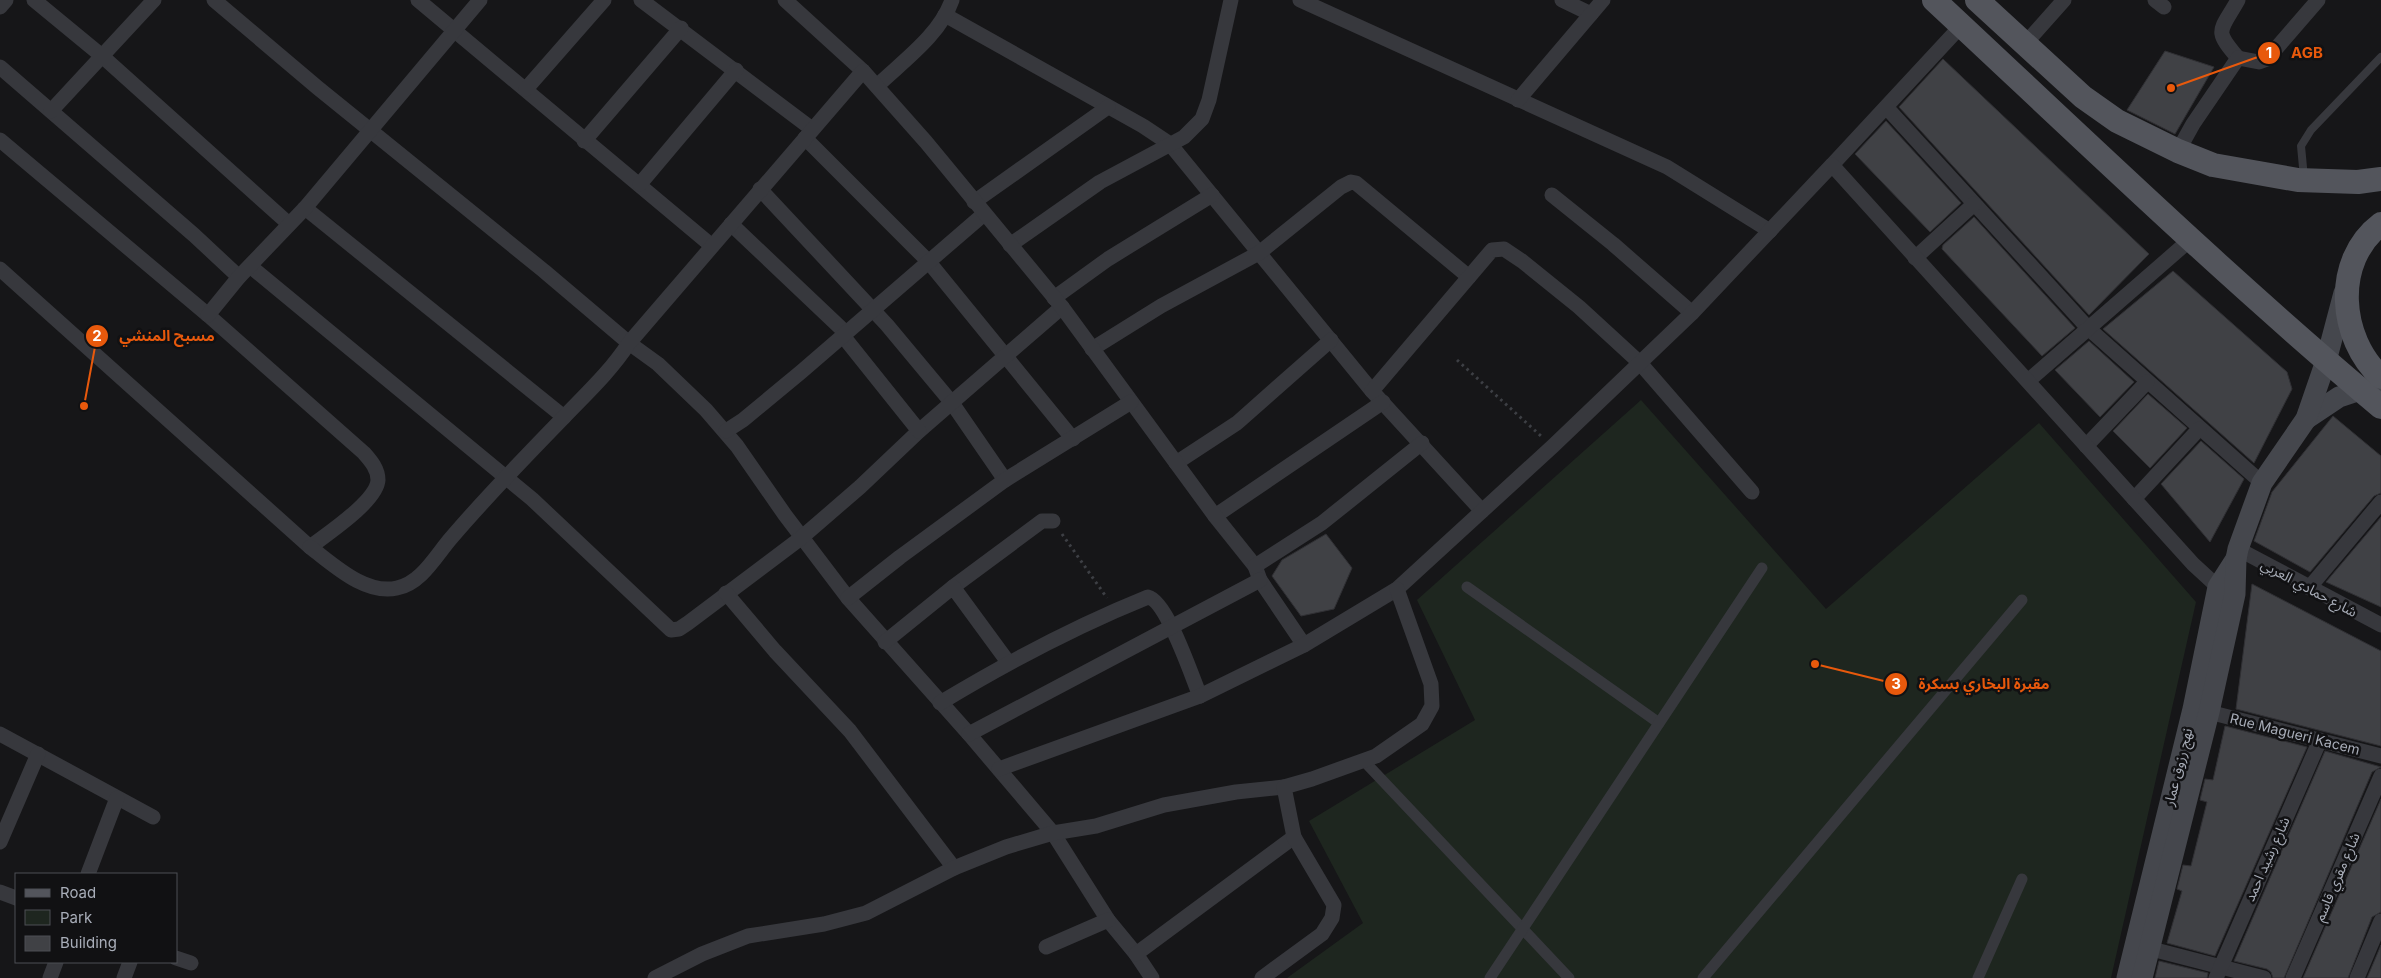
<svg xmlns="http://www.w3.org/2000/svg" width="2381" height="978" viewBox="0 0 2381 978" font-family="Inter,'Noto Sans Arabic',sans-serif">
  <rect width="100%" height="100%" fill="#161618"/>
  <path fill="#1e261f" d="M1641,400l185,209 213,-186 157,179 -85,376h-824l76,-55 -54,-102 166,-101 -58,-120z"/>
  <g fill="#404145" stroke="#303034">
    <path d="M2165,51l49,16 -39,67 -48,-24z"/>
    <path d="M1943,59l206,195 -60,61 -190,-208z"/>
    <path d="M1886,121l75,82 -31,29 -75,-78z"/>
    <path d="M1974,217l101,111 -33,28 -100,-107 1,-4z"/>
    <path d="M2173,271l114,101 5,17 -38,74 -151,-134z"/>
    <path d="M2089,341l45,41 -34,35 -45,-47z"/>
    <path d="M2148,394l39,34 -37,40 -37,-37z"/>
    <path d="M2333,416l48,40v37l-7,3 -64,76 -56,-31 18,-49z"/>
    <path d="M2201,441l43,38 -34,63 -49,-58z"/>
    <path d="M2381,517v90l-55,-25z"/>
    <path d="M1326,534l26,34 -18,41 -33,7 -29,-40 10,-16z"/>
    <path d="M2252,584l129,67v95l-145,-37z"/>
    <path d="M2225,726l82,21 -92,209 -48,-13 15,-52 -5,-2 6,-24 8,1 16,-64 -7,-2 5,-21 8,1z"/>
    <path d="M2325,751l56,16 -9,5 -88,206h-11l-2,-6 -4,-3 -33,-8z"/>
    <path d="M2381,799v113l-9,5 -24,61h-45z"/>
    <path d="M2381,945v33h-14z"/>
    <path d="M2159,961l49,12 -1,5h-52z"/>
  </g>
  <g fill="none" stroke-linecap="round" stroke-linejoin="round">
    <g stroke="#3d3f44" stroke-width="3" stroke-dasharray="2.5 4" stroke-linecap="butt">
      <path d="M1457,360l84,76"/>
      <path d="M1062,534l45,64"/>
    </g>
    <path stroke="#37383d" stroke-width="8" d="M2304,178l-3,-32 10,-16 70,-73"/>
    <g stroke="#37383d" stroke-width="11">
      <path d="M1467,587l192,136"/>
      <path d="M1364,761l205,217"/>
      <path d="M1490,978l272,-410"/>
      <path d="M1703,978l319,-378"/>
      <path d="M1978,978l44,-99"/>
    </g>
    <g stroke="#37383d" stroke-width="15">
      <path d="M34,0l68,56 187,168"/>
      <path d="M214,0l104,88 226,183 85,72 29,21 48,46 31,36 48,69 63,83 121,136 84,99 55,87 28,34 16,24"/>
      <path d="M418,0l294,246"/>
      <path d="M641,0l171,129"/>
      <path d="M785,0l78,71"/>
      <path d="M1300,0l367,167 103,64"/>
      <path d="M1562,0l29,14"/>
      <path d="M2155,0l9,7"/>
      <path d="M0,7l6,-7"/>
      <path d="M945,15l198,111 27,18 202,247"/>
      <path d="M2024,45l40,-45"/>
      <path d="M2238,58c-25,-29 -18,-26 0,-58"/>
      <path d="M0,67l194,168 45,42"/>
      <path d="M877,86c26,-25 63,-51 75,-86"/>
      <path d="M526,89l78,-89"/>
      <path d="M1518,100l85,-100"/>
      <path d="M1887,108l201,220 174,155"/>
      <path d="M51,111l103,-111"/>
      <path d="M805,138l123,123 145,178"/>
      <path d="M0,140l208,175 156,138c7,8 14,16 14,27 -1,21 -51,54 -68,67l-310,-278"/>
      <path d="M584,141l97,-113"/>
      <path d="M2178,151l15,-27 45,-66 21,4 8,-3 51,-59"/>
      <path d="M1832,165l129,-139"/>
      <path d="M640,184l96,-114"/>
      <path d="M760,189l127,136 65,78 53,77"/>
      <path d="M1552,195l61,49 79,69"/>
      <path d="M974,202l134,-95"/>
      <path d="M305,208l259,209"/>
      <path d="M731,224l115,109"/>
      <path d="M1010,245l90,-63 84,-45 18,-18 7,-19 22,-100"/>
      <path d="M1915,258l59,-54"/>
      <path d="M250,266l282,233 139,131 8,-1 9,-6 113,-85 59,-51 59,-56 143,-124"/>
      <path d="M1054,298l54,-39 104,-64"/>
      <path d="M208,315l31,-38 66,-69 175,-208"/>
      <path d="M843,336l76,95"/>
      <path d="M1092,349l69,-43 98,-53 82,-66 10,-5 5,1 113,94"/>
      <path d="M2028,381l163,-142"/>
      <path d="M726,431l17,-11 58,-48 183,-158"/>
      <path d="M2086,446l61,-64"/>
      <path d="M1176,463l61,-40 94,-83"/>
      <path d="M2134,499l65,-70"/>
      <path d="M1482,511l-110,-120 120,-141 12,-1 18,12 57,46 61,56 112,129"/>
      <path d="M1215,516l168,-114"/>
      <path d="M310,547c24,18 55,48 87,41 25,-5 39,-33 55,-51 35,-41 73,-80 111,-119 24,-25 47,-46 66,-75l234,-272 63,71 136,165 153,209 40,50 5,14 44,65"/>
      <path d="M2238,549l143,76"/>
      <path d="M1255,566l67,-43 100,-80"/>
      <path d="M953,587l89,-66h11"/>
      <path d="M2309,588l72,-86"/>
      <path d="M726,593l49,58 75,80 104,137"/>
      <path d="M848,598l52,-41 105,-77 126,-78"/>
      <path d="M885,642l68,-55 55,75"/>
      <path d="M940,703c68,-41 136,-77 208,-106 19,4 44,80 52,99"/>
      <path d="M2201,710l180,46"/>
      <path d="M0,734l153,83"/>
      <path d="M969,734l291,-154"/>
      <path d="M999,769l201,-73 104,-51 93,-56 156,-143 139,-133 140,-148 361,399 25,23 9,3"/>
      <path d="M0,842l38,-88"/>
      <path d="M88,874l29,-76"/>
      <path d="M0,892l16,6"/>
      <path d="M2140,946l124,32"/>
      <path d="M1046,947l62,-27"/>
      <path d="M1136,954l158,-117"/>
      <path d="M176,958l15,5"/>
      <path d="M50,978l6,-16"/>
      <path d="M124,978l6,-16"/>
      <path d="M655,978l47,-24 46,-18 76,-12 42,-11 88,-45 52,-21 47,-14 43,-7 68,-21 72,-13 48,-5"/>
      <path d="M1262,978l60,-44 10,-16 2,-13 -40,-68 -10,-50 28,-8 64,-23 46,-32 10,-18 -1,-22 -34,-95"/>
      <path d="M2216,978l104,-238"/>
      <path d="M2293,978l88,-202"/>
      <path d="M2357,978l24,-57"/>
    </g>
    <g stroke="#45474d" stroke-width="21">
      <path d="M2306,419l33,-22 36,-12"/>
      <path d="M2127,978l66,-269 25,-122 18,-28"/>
      <path d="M2142,978l67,-266 26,-118 1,-35 2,-10 24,-66 44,-64 20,-58 18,-68"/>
    </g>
    <g stroke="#53555c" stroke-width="24">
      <path d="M1934,0c147,137 292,277 447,407"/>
      <path d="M1977,0l106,97 34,24 61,30 35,14 85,15 60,2 23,-3"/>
      <path d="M2381,224c-49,37 -42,115 0,153"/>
    </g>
  </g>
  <g text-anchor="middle" stroke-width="5" stroke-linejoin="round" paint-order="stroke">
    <g font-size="14" fill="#a8adb8" stroke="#111113">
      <text transform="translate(2309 588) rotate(28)" y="5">شارع حمادي العربي</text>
      <text transform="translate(2295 734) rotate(14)" y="5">Rue Magueri Kacem</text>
      <text transform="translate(2178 767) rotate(-76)" y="5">نهج رزوق عمار</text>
      <text transform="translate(2267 859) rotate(-66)" y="5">شارع رشيد احمد</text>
      <text transform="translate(2337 877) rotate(-67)" y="5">شارع مقري قاسم</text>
    </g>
  </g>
  <path fill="none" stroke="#e8590c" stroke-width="2" d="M2171 88L2269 53M84 406L97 336M1815 664L1896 684"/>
  <g fill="#e8590c" stroke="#111113" stroke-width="2">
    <circle cx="2171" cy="88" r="5"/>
    <circle cx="84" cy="406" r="5"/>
    <circle cx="1815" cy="664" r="5"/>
    <circle cx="2269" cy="53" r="12"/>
    <circle cx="97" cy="336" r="12"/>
    <circle cx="1896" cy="684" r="12"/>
  </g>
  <g font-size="15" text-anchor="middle" font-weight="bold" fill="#fff">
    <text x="2269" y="58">1</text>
    <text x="97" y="341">2</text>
    <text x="1896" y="689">3</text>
  </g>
  <g font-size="15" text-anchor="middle" font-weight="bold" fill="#e8590c" stroke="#111113" stroke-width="5" stroke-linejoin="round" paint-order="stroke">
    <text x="2307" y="58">AGB</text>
    <text x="167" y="341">مسبح المنشي</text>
    <text x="1984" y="689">مقبرة البخاري بسكرة</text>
  </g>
  <rect x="15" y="873" width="162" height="90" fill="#111113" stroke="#4d4f55"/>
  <rect x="25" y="889" width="25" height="8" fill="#53555c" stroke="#4d4f55"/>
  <text x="60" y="898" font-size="15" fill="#a8adb8">Road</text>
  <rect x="25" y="910" width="25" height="15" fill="#1e261f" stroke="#4d4f55"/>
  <text x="60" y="923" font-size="15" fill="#a8adb8">Park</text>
  <rect x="25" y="936" width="25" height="15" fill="#404145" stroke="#4d4f55"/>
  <text x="60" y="948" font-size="15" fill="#a8adb8">Building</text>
</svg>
